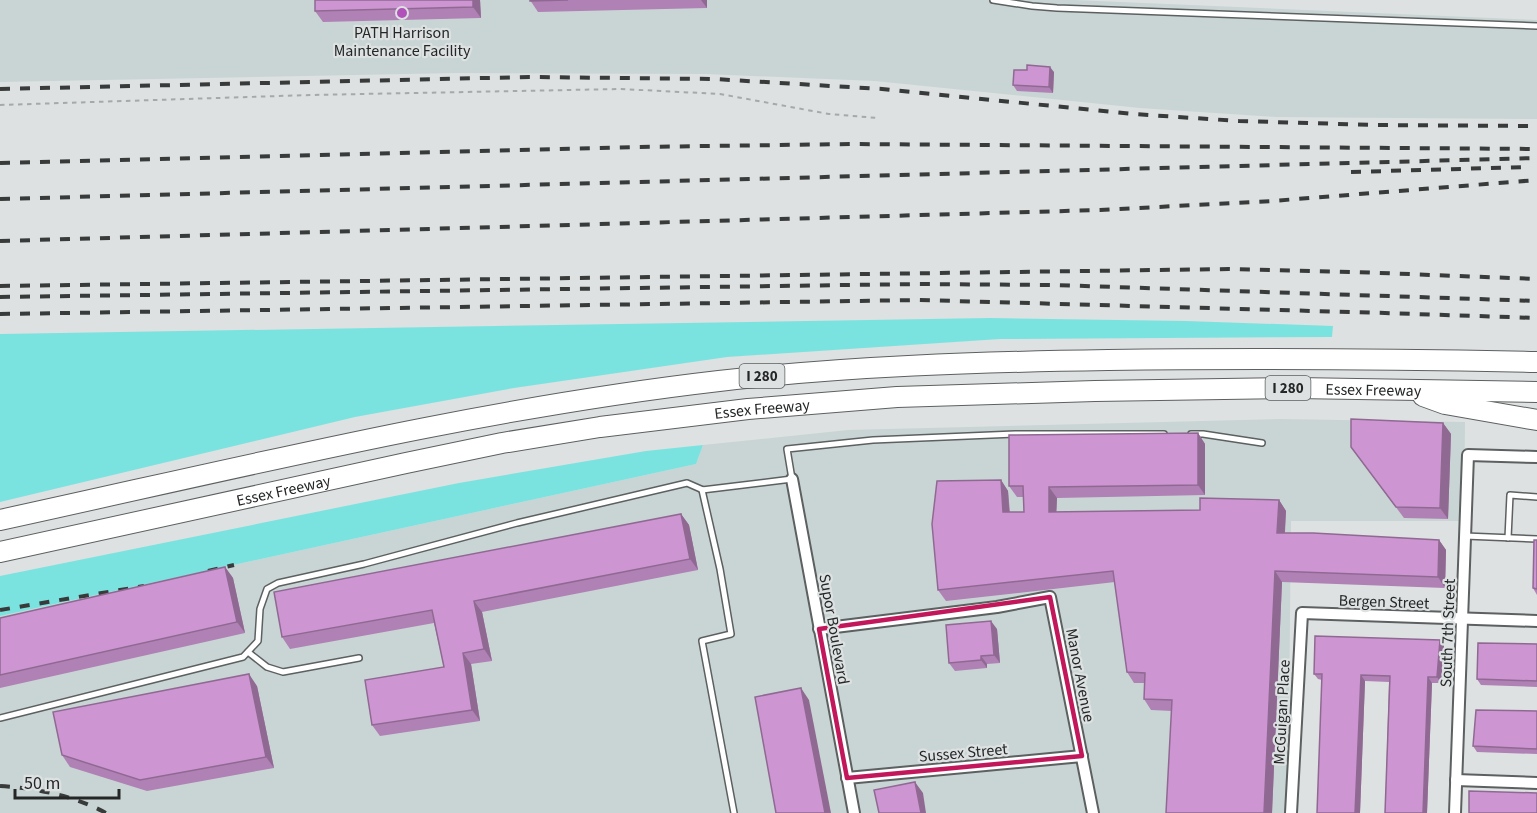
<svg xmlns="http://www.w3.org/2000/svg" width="1537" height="813" viewBox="0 0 1537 813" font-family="'Source Sans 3',sans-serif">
  <rect width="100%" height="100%" fill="#dde1e1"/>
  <g fill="#c8d5d4">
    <path d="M0,0h1074l463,20v99l-260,-2 -137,-9 -265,-27 -169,-7 -250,-1 -456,9z"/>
    <path d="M1280,419l185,3 -1,99h-173l-3,292h-1288v-197l696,-152 7,-19 145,-15z"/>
  </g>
  <g fill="#7ae3e0">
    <path d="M990,318l196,3 147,5 -1,11 -332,2 -273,18 -213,31 -159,29 -355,85v-168z"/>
    <path d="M703,445l-7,19 -696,152v-40l459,-93 187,-32z"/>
  </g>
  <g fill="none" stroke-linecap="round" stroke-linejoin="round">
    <g stroke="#5d6060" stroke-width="8">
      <g id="service">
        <path d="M993,0l39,6 25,2 480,18"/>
        <path d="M1191,434h12l59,9"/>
        <path d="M1465,536l72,3"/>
        <path d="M1508,538l2,-43 27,2"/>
        <path d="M248,652l19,15 16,5 76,-14"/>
        <path d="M0,718l243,-61 15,-16 2,-32 7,-20 11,-6 86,-19 153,-41 170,-40 16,7"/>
        <path d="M734,813l-32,-172 29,-7 -11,-65 -18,-79 90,-11 -5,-30 86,-9 142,-6h149"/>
      </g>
    </g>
    <g stroke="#5d6060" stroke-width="14">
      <g id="minor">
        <path d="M792,479l62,334"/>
        <path d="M819,629l178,-22 53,-10 43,216"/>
        <path d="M847,778l235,-22"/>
        <path d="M1456,780l81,3"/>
        <path d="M1291,813l11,-200 235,8"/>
        <path d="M1455,813l13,-358 69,2"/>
      </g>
    </g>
    <g stroke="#5d6060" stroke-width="22">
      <g id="motorway">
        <path d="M1423,396l22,8 92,16"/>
        <path d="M0,520c239,-52 476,-111 719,-139 129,-15 259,-19 389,-21 143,-2 286,-1 429,2"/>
        <path id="s1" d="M0,552l406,-89 96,-20 98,-16 148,-18 149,-12 198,-6 201,-3 241,4"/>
      </g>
    </g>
    <path stroke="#a5a9a9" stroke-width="2" stroke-dasharray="4.5 4.5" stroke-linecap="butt" d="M0,105l310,-10 311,-6 99,5 109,20 48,4"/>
    <use href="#service" stroke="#fff" stroke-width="5"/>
    <use href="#minor" stroke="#fff" stroke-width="10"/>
    <use href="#motorway" stroke="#fff" stroke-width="20"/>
    <g stroke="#393b3b" stroke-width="4" stroke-dasharray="10 10" stroke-linecap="butt">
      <path d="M0,89l529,-12 185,2 168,10 251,25 106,7 137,4 161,1"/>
      <path d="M0,163l635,-16 217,-3 685,5"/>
      <path d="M1351,172l177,-5"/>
      <path d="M0,199l1537,-41"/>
      <path d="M0,241l1100,-31 172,-9 265,-21"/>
      <path d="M0,286l1229,-17 126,3 182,7"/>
      <path d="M0,297l919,-13 135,1 483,16"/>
      <path d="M0,314l919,-14 466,13 152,5"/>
      <path d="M208,571l26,-6"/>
      <path d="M0,610l144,-24"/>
      <path d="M0,786c36,2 75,10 106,27"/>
    </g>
  </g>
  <g fill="#b081b5">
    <path d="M315,0h165l1,18 -158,4 -8,-11z"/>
    <path d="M530,0h177v8l-169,4z"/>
    <path d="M1027,70l27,2 -1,21 -36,-2 -4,-6z"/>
    <path d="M1443,423l8,11 -3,85 -44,-1 -53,-71z"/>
    <path d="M1198,433l7,11v51l-148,3 -1,14 144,-2 79,-10 7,11 -1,22 154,7 7,10 -1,38 -163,-6 -10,231h-106l6,-102 -21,-1 -7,-11v-16h-10l-7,-11 -12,-90 -169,19 -8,-11 63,-110 7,11 2,21h14l-1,-15h-6l-8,-11z"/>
    <path d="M681,514l8,11 9,45 -216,42 10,49 -21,3 9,57 -100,15 -8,-11 72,-58 -10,-44 -144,26 -8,-12z"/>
    <path d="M1537,540v55l-4,-7z"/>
    <path d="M225,567l8,11 12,55 -245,55v-70z"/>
    <path d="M997,629l3,34 -13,1v4l-32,3 -6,-8z"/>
    <path d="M1537,644v43l-56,-2 -4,-6z"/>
    <path d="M1444,646l-3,37h-9l-5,130h-42l4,-131 -24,-1 -5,132h-43l5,-133 -4,-1 -4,-5z"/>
    <path d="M257,686l17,82 -127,23 -77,-24 -8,-12z"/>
    <path d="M1537,711v43l-60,-2 -4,-6z"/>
  </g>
  <g fill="#906993">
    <path d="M473,0h7l1,18 -8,-11z"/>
    <path d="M701,0h6v8z"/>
    <path d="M1050,67l4,5 -1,21 -4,-6z"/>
    <path d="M1443,423l8,11 -3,85 -8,-11z"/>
    <path d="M1198,433l7,11v51l-7,-10z"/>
    <path d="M1001,480l7,11 2,32 -7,-11z"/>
    <path d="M1049,487l8,11 -1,25 -7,-11z"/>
    <path d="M1279,500l7,11 -2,33 -7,-11z"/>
    <path d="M681,514l8,11 9,45 -8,-11z"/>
    <path d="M1439,540l7,10 -1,38 -7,-11z"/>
    <path d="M225,567l8,11 12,55 -8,-11z"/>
    <path d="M1275,571l7,11 -10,231h-8z"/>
    <path d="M474,601l8,11 10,49 -8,-12z"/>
    <path d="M991,621l6,8 3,34 -6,-8z"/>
    <path d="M1440,640l4,6 -3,37 -4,-6z"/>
    <path d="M463,653l8,11 9,57 -8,-11z"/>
    <path d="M981,656l6,8v4l-6,-8z"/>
    <path d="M249,674l8,12 17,82 -8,-11z"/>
    <path d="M1361,675l4,6 -5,132h-5z"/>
    <path d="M1428,677l4,6 -5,130h-4z"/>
    <path d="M801,688l8,12 22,113h-6z"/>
    <path d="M915,782l8,11 3,20h-5z"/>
  </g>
  <g fill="#cd96d2" stroke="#906993" stroke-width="1.5">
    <path d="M315,0h158v7l-158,4z"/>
    <path d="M530,0h38l-38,1z"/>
    <path d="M1027,65l23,2 -1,20 -36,-2 1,-15h13z"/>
    <path d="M1351,419l92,4 -3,85 -44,-1 -45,-60z"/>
    <path d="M1198,433v52l-149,2v25l151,-2v-12l79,2 -2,33h36l126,7 -1,37 -163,-6 -11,242h-98l6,-113 -28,-1 1,-26 -18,-1 -14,-101 -175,19 -6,-66 5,-43 64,-1 2,32h21l-1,-26h-14v-51z"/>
    <path d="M681,514l9,45 -216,42 10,48 -21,4 9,57 -100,15 -7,-45 79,-13 -12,-57 -150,27 -8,-45z"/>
    <path d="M1534,540h3v49l-4,-1z"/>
    <path d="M225,567l12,55 -237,53v-57z"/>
    <path d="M991,621l3,34 -13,1v4l-32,3 -3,-38z"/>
    <path d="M1315,636l125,4 -3,37h-9l-5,136h-38l5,-137 -29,-1 -6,138h-38l5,-139h-8z"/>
    <path d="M1478,643l59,1v37l-60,-2z"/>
    <path d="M249,674l17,83 -126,23 -78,-25 -9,-43z"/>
    <path d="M801,688l24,125h-49l-21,-116z"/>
    <path d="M1476,710l61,1v38l-64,-3z"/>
    <path d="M915,782l6,31h-42l-5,-23z"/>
    <path d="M1469,791l68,2v20h-68z"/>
  </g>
  <path fill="none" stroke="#c2185b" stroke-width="4.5" stroke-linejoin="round" d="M1050,597l32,159 -235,22 -28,-149z"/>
  <circle fill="#b152bb" stroke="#dde1e1" stroke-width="2" cx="402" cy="13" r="6"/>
  <g text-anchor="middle" stroke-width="4.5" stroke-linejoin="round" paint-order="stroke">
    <g fill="#dde1e1" stroke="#5c5f5f" stroke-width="1.5">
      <rect x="739.5" y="364" width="45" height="24" rx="4.5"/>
      <rect x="1265.5" y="376" width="45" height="24" rx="4.5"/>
    </g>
    <g font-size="15" font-weight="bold" fill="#252727">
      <text x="762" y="381">I 280</text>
      <text x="1288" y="393">I 280</text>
    </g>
    <g font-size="16" fill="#252727" stroke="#dde1e1">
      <text x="402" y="38">PATH Harrison<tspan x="402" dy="18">Maintenance Facility</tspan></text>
    </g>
    <g font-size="16" fill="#252727" stroke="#dde1e1">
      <text dy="6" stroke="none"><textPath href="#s1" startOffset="1388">Essex Freeway</textPath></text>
      <text dy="6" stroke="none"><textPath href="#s1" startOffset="776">Essex Freeway</textPath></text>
      <text dy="6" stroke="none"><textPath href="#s1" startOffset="290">Essex Freeway</textPath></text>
      <text transform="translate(1384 601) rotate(2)" y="6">Bergen Street</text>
      <text transform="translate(835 629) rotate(80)" y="6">Supor Boulevard</text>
      <text transform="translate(1447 633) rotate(-88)" y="6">South 7th Street</text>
      <text transform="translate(1081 675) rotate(79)" y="6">Manor Avenue</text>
      <text transform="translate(1281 712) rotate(-87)" y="6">McGuigan Place</text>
      <text transform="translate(963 752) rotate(-5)" y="6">Sussex Street</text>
    </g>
  </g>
  <path d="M15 789v9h104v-9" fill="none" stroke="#252727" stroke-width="3"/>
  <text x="24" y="789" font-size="18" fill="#252727" stroke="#dde1e1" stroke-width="4.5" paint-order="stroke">50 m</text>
</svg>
